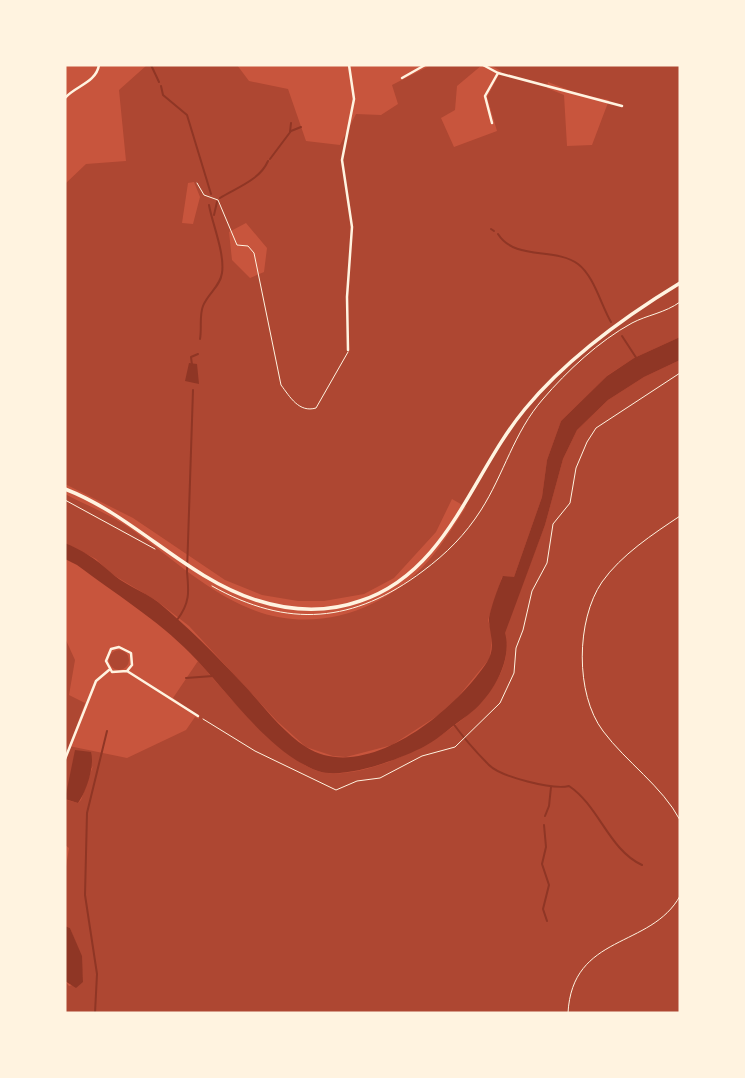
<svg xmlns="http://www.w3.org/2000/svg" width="745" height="1078" viewBox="0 0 745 1078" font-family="Figtree,sans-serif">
  <rect width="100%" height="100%" fill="#c8553d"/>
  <g fill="#ae4732" fill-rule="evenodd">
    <path d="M147,65h90l12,16 39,8 18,52 34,4 16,-31 25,1 17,-11 -6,-19 39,-20h51l-25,21 -2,24 -14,8 13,29 43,-16 -10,-34 14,-26 -11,-6h190v272l-46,21 -26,17 -47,46 -14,39 -5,37 -28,80h-12l-14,43 4,13 -2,25 -42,51 -56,36 -46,12 -13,-1 -27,-9 -29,-26 -88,-95 -32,-25 -47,-28 -14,-14 -31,-16v-49c19,10 39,18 57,29 43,28 81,67 129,86 64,26 134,2 178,-49 14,-16 25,-35 37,-53l-14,-8 -16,33 -42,46 -30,16 -40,7h-26l-36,-6 -37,-15 -92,-62 -68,-34v-300l21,-20 40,-3 -7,-71zM548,82l31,12 30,6 -17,45 -25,1 -3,-51 -17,-7zM194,182l6,15 -7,27 -11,-1 6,-40zM246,223l21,25 -3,24 -14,6 -18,-18 -3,-28z"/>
    <path d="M680,360v653h-615v-32l4,5 14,-4 -2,-26 -11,-28 -5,-2v-53l4,-25 -4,-3v-207l10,22 -6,35 16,8 -16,43 58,12 59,-28 9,-13 4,2v-3l-26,-18 25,-37c25,29 86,102 123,111 59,13 206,-69 183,-139l41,-108 18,-66 14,-29 31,-30 36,-23zM93,766l-12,34 -3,3 -11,-3z"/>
    <circle cx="119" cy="660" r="10"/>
  </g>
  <g fill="#8f3625">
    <path d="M680,337v23l-36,17 -36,23 -31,30 -14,29 -18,66 -40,108c8,28 -14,65 -37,82 -15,10 -28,23 -43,31 -24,13 -81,34 -107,25 -50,-18 -91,-81 -128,-118 -31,-32 -77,-61 -113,-88l-12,-6v-16c17,7 31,16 44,28 13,13 34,20 49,31 30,25 57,52 84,81 20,21 39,48 64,64 60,38 150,-37 181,-85 9,-14 3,-27 2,-41 -1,-6 11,-39 14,-45l11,1 28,-80 5,-37 14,-39 46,-45 27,-18z"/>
    <path d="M189,363l8,1 2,20 -14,-3z"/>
    <path d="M75,750l16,2c4,14 -5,40 -13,51l-13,-4z"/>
    <path d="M65,926l5,2 12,28 1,26 -7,6 -11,-7z"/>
  </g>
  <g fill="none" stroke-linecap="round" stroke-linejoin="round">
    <g stroke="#8f3625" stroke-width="2">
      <path d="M151,65l8,17"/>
      <path d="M161,86l2,9 24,20 24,79"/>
      <path d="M290,132l1,-9"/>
      <path d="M270,159l21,-28 10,-4"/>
      <path d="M220,198c16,-10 40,-18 48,-37"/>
      <path d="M214,215l3,-13"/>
      <path d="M491,229l3,2"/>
      <path d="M498,234c17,27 57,13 80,30 16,12 23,41 33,58"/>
      <path d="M622,336l15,23"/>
      <path d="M200,339c2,-11 -1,-23 3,-33 5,-13 17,-19 19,-33 3,-20 -10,-50 -13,-68"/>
      <path d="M192,365l-1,-8 7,-3"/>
      <path d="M177,620c13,-17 12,-28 10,-48l6,-182"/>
      <path d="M186,678l27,-2"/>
      <path d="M452,722c11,15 24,30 37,43 12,12 64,25 80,21 30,20 40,64 73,79"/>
      <path d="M545,816l4,-10 2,-19"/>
      <path d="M544,825l2,22 -4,17 7,21 -6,24 4,12"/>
      <path d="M95,1013l2,-39 -12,-79 2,-82 20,-82"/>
    </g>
    <g stroke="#fff3e0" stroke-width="1">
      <path d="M65,500l90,49"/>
      <path d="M680,516c-27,18 -59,39 -78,66 -26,38 -27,112 1,149 23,31 59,55 77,89"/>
      <path d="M212,586c76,43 142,37 211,-15 24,-18 42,-36 58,-61 23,-36 33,-78 62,-111 24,-28 56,-58 89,-76 15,-8 33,-10 48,-21"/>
      <path d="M203,719l52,32 81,39 21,-9 23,-3 42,-22 33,-9 45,-44 14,-30 2,-25 7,-18 9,-39 15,-28 6,-39 17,-21 6,-35 11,-26 9,-14 84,-55"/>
      <path d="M568,1013c4,-80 83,-64 112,-117"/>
    </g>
    <path stroke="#fff3e0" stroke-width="1" d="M197,183l7,12 14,5 19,45 11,1 6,7 27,132c9,12 18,28 35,23l32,-56"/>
    <g stroke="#fff3e0" stroke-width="2.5">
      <path d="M483,65l15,8 124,33"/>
      <path d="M402,78l23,-13"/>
      <path d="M65,98c10,-12 31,-15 34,-33"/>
      <path d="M492,123l-7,-27 13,-23"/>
      <path d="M348,350l-1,-53 5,-70 -10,-67 12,-61 -5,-34"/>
      <path d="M127,671l5,-6 -1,-12 -12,-6 -8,2 -5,12 6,11 15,-1 71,45"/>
      <path d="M65,759l31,-78 13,-11"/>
    </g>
    <path stroke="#fff3e0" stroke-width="3.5" d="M65,489c70,27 120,88 191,111 34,11 70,13 104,1 88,-29 111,-127 165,-192 42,-51 99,-92 155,-126"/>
  </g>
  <rect width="745" height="1078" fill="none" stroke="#fff3e0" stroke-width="133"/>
</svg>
